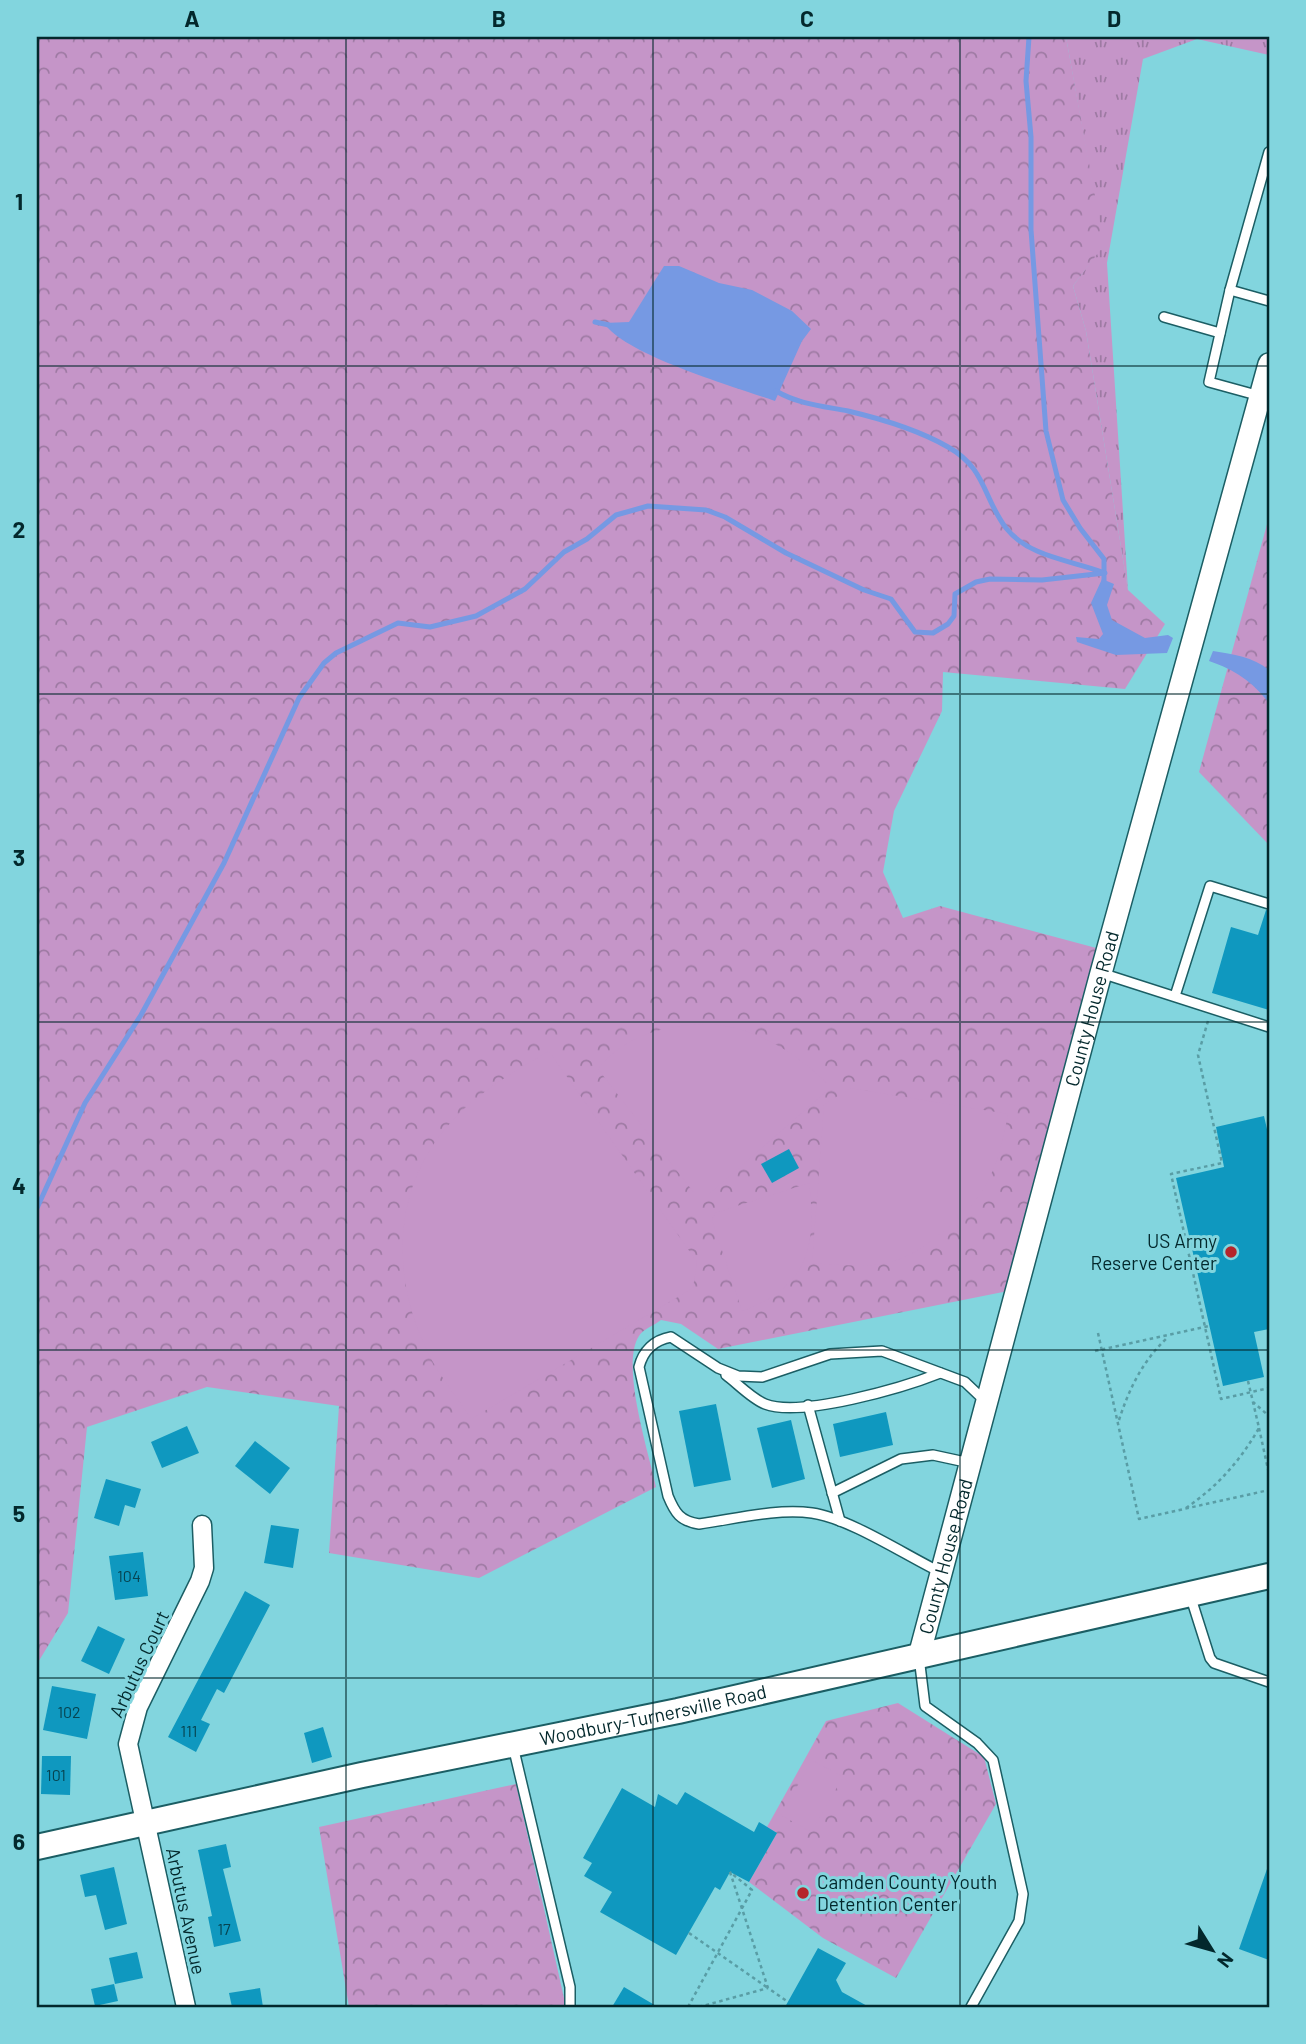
<svg xmlns="http://www.w3.org/2000/svg" width="1306" height="2044" viewBox="0 0 1306 2044" font-family="Barlow,sans-serif">
  <defs>
    <pattern id="grass-tufts" width="24" height="20" patternUnits="userSpaceOnUse" patternTransform="scale(1.75)"><rect width="24" height="20" fill="#c595c8"/><path d="M3 7l-1-3M5 7V3M7 7l1-3M15 17l-1-3M17 17v-4M19 17l1-3" fill="none" stroke="#9e7aa3"/></pattern>
    <pattern id="forest-crowns" width="20" height="18" patternUnits="userSpaceOnUse" patternTransform="scale(1.75)"><rect width="20" height="18" fill="#c595c8"/><path d="M2 6a3 3 0 1 1 6 0M12 15a3 3 0 1 1 6 0" fill="none" stroke="#9e7aa3"/></pattern>
  </defs>
  <rect width="100%" height="100%" fill="#82d5de"/>
  <path fill="url(#grass-tufts)" d="M1066,37h203v18l-72,-16 -54,20 -36,204 21,327 -42,-259 -13,-45 30,-41z"/>
  <g fill="url(#forest-crowns)">
    <path d="M37,37h1029l38,208 -31,41 13,45 42,259 37,34 -40,65 -182,-17 -1,39 -48,100 -11,61 20,46 37,-12 160,43 -92,342 -290,58 -37,-25 -20,-4c-6,5 -18,9 -22,16 -19,29 10,117 17,151l-177,91 -150,-25 10,-147 -132,-19 -120,40 -19,186 -31,51z"/>
    <path d="M1269,517v328l-70,-73z"/>
    <path d="M898,1703l86,54 12,47 -100,174 -73,-40 -74,-56 28,-49 -10,-6 59,-106z"/>
    <path d="M516,1784l50,223h-217l-30,-180z"/>
  </g>
  <g fill="#c595c8">
    <path d="M711,1024c48,5 82,27 117,60v6l-119,104h-14l-97,-125c27,-35 71,-45 113,-45z"/>
    <path d="M549,1051l148,211 -4,26 -222,131c-16,-25 -37,-50 -48,-77 -33,-75 -28,-162 31,-223 26,-28 63,-49 95,-68z"/>
    <path d="M850,1088l158,26c-11,60 -24,88 -73,124 -15,12 -34,23 -53,26 -23,3 -47,1 -70,-1l12,-158z"/>
    <path d="M809,1183c8,64 -1,104 -67,128l-30,-91 3,-7z"/>
    <path d="M812,1760l31,17 -32,55 -30,-17z"/>
  </g>
  <g fill="#7699e3">
    <path d="M664,266h15l40,17 33,7 40,21 19,18 -9,12 -27,60c-40,-14 -150,-46 -171,-78l25,-1z"/>
    <path d="M1102,579l12,5 -7,21 5,15 33,18 23,-3 5,3 -6,15 -51,2 -39,-13 -1,-5 23,2 4,-5 -12,-31z"/>
    <path d="M1213,651c20,3 40,6 56,19v33c-17,-22 -34,-33 -60,-42z"/>
  </g>
  <g fill="none" stroke-linecap="round" stroke-linejoin="round">
    <g stroke="#7699e3" stroke-width="5">
      <path d="M1029,37l-3,44 5,56v93l15,201 17,69 17,28 24,31v27"/>
      <path d="M595,322l14,3"/>
      <path d="M776,391c22,13 46,15 72,20 34,8 69,18 100,36 38,21 35,51 58,81 23,29 64,32 96,44"/>
      <path d="M37,1208l48,-105 56,-88 83,-152 75,-165 25,-35 12,-10 62,-30 32,4 46,-11 49,-27 39,-37 23,-13 29,-24 32,-9 58,4 19,7 61,36 78,37 27,9 24,33 18,1 15,-9 6,-8 1,-22 21,-12 14,-3 52,1 63,-7"/>
    </g>
  </g>
  <g fill="#0f98bf">
    <path d="M1266,910l3,1v99l-57,-17 19,-66 27,8z"/>
    <path d="M1264,1116l5,22v191l-15,3 10,45 -41,9 -47,-208 48,-11 -8,-40z"/>
    <path d="M789,1149l10,19 -27,15 -11,-19z"/>
    <path d="M716,1404l15,76 -37,7 -15,-76z"/>
    <path d="M886,1412l7,33 -53,12 -7,-33z"/>
    <path d="M791,1420l14,59 -33,9 -15,-60z"/>
    <path d="M187,1426l12,27 -37,15 -11,-26z"/>
    <path d="M255,1441l35,27 -20,26 -35,-28z"/>
    <path d="M106,1479l35,10 -6,19 -10,-3 -6,21 -25,-8z"/>
    <path d="M271,1525l28,4 -6,39 -29,-5z"/>
    <path d="M143,1552l5,44 -33,4 -6,-44z"/>
    <path d="M245,1591l25,14 -46,88 -7,-4 -16,31 9,4 -14,28 -28,-15z"/>
    <path d="M98,1626l27,13 -16,35 -28,-13z"/>
    <path d="M52,1686l44,8 -9,45 -44,-9z"/>
    <path d="M323,1727l9,30 -20,6 -8,-30z"/>
    <path d="M42,1756h29l-1,39 -29,-1z"/>
    <path d="M622,1788l33,19 3,-13 19,11 8,-13 69,40 5,-10 18,11 -28,49 -19,-10 -10,18 -5,-3 -39,68 -76,-43 12,-20 -28,-16 8,-13 -9,-5z"/>
    <path d="M226,1844l5,23 -8,2 18,72 -27,6 -6,-30 4,-1 -14,-66z"/>
    <path d="M114,1867l13,57 -22,6 -9,-35 -11,2 -5,-22z"/>
    <path d="M1267,1869h2v91l-30,-11z"/>
    <path d="M818,1948l28,15 -10,17 6,12 27,15h-84z"/>
    <path d="M137,1952l6,26 -28,6 -6,-26z"/>
    <path d="M114,1984l4,17 -23,5 -4,-17z"/>
    <path d="M624,1987l34,20h-46z"/>
    <path d="M260,1988l3,19h-31l-3,-14z"/>
  </g>
  <g fill="none" stroke-linecap="round" stroke-linejoin="round">
    <g stroke="#1b5e64" stroke-width="12">
      <g id="service">
        <path d="M1269,152l-39,138 39,11"/>
        <path d="M1230,290l-21,92 51,14"/>
        <path d="M1164,317l56,16"/>
        <path d="M1101,973l168,54"/>
        <path d="M1175,996l35,-110 59,18"/>
        <path d="M726,1375c12,9 26,24 39,29 36,14 140,-17 175,-31"/>
        <path d="M808,1405l32,116"/>
        <path d="M832,1493l69,-34 32,-4 37,8"/>
        <path d="M940,1572c-35,-17 -91,-54 -128,-59 -35,-5 -77,6 -113,11 -19,-3 -24,-11 -31,-28l-29,-129c4,-16 15,-27 32,-30l47,31 20,8 24,1 68,-23 52,-3 83,31 20,19"/>
        <path d="M1190,1595l20,63 4,5 55,19"/>
        <path d="M919,1657l6,49 52,37 16,17 30,134 -4,27 -48,86"/>
        <path d="M513,1746l57,241v20"/>
      </g>
    </g>
    <g stroke="#1b5e64" stroke-width="21">
      <path id="minor" d="M186,2007l-58,-263 10,-37 62,-126 4,-13 -2,-43"/>
    </g>
    <g stroke="#1b5e64" stroke-width="24">
      <g id="tertiary">
        <path id="s1" d="M919,1656l182,-683 168,-609"/>
      </g>
    </g>
    <g stroke="#1b5e64" stroke-width="28">
      <g id="secondary">
        <path id="s2" d="M37,1847l325,-72 316,-64 591,-135"/>
      </g>
    </g>
    <g stroke="#599da5" stroke-width="2.5" stroke-dasharray="3.5 3.5" stroke-linecap="butt">
      <path d="M1208,1021l-10,34 24,108 -51,11 50,225 48,-11"/>
      <path d="M1098,1333l41,186 130,-29"/>
      <path d="M1095,1351l114,-25"/>
      <path d="M1269,1361v3"/>
      <path d="M1248,1381l5,21 16,14"/>
      <path d="M1119,1420c10,-31 24,-60 49,-83"/>
      <path d="M1259,1428l10,46"/>
      <path d="M1186,1508c32,-22 54,-47 73,-80l-6,-26"/>
      <path d="M730,1872l38,116 20,14"/>
      <path d="M689,1933l79,55"/>
      <path d="M688,2007l64,-117 -22,-18"/>
      <path d="M699,2007l69,-19"/>
    </g>
    <use href="#service" stroke="#fff" stroke-width="9"/>
    <use href="#minor" stroke="#fff" stroke-width="18"/>
    <use href="#tertiary" stroke="#fff" stroke-width="21"/>
    <use href="#secondary" stroke="#fff" stroke-width="24"/>
  </g>
  <path fill="none" stroke="#03282c" stroke-width="2" stroke-opacity="0.55" d="M346,37v1970M653,37v1970M960,37v1970M37,366h1232M37,694h1232M37,1022h1232M37,1350h1232M37,1678h1232"/>
  <g fill="#b5252b" stroke="#82d5de" stroke-width="2.5">
    <circle cx="1231" cy="1252" r="7"/>
    <circle cx="803" cy="1893" r="7"/>
  </g>
  <g text-anchor="middle" stroke-width="6" stroke-linejoin="round" paint-order="stroke">
    <g font-size="16" fill="#064451">
      <text x="129" y="1582">104</text>
      <text x="69" y="1718">102</text>
      <text x="189" y="1737">111</text>
      <text x="56" y="1781">101</text>
      <text x="224" y="1935">17</text>
    </g>
    <g font-size="19" fill="#03282c" stroke="#82d5de">
      <text dy="7" stroke="none"><textPath href="#s1" startOffset="670">County House Road</textPath></text>
      <text dy="7" stroke="none"><textPath href="#s1" startOffset="103">County House Road</textPath></text>
      <text transform="translate(139 1664) rotate(-65)" y="7">Arbutus Court</text>
      <text dy="7" stroke="none"><textPath href="#s2" startOffset="630">Woodbury-Turnersville Road</textPath></text>
      <text transform="translate(186 1911) rotate(78)" y="7">Arbutus Avenue</text>
    </g>
    <g font-size="19" fill="#03282c" stroke="#82d5de" text-anchor="end">
      <text x="1217" y="1248">US Army<tspan x="1217" dy="22">Reserve Center</tspan></text>
      <text x="817" y="1889" text-anchor="start">Camden County Youth<tspan x="817" dy="22">Detention Center</tspan></text>
    </g>
  </g>
  <rect width="1306" height="2044" fill="none" stroke="#82d5de" stroke-width="77"/>
  <g transform="translate(1212 1950) rotate(127)" stroke="#82d5de" stroke-width="5" paint-order="stroke">
  <path d="M0-5L12 26L0 18L-12 26Z" fill="#03282c"/>
  <text y="-10" font-size="19" font-weight="bold" text-anchor="middle" fill="#03282c">N</text>
  </g>
  <rect x="38" y="38" width="1230" height="1968" fill="none" stroke="#03282c" stroke-width="2.5"/>
  <g font-size="23" text-anchor="middle" font-weight="bold" fill="#03282c">
    <text x="192" y="27">A</text>
    <text x="499" y="27">B</text>
    <text x="807" y="27">C</text>
    <text x="1114" y="27">D</text>
    <text x="19" y="210">1</text>
    <text x="19" y="538">2</text>
    <text x="19" y="866">3</text>
    <text x="19" y="1194">4</text>
    <text x="19" y="1522">5</text>
    <text x="19" y="1850">6</text>
  </g>
</svg>
